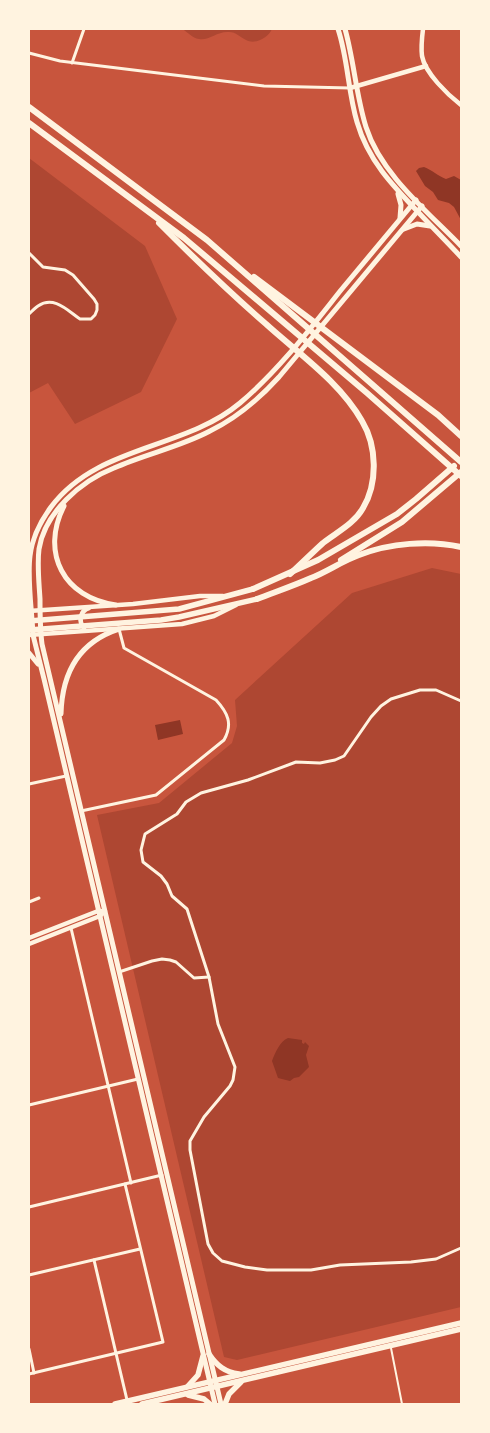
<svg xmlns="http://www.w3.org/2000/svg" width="490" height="1433" viewBox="0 0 490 1433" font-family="'Fira Sans',sans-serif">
  <rect width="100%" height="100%" fill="#c8553d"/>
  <g fill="#ae4732">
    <path d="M182,29h90c-4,9 -17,16 -26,11 -6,-3 -10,-8 -17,-8 -12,-1 -20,9 -30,7 -7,-1 -11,-7 -17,-10z"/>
    <path d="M29,158l116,88 32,73 -36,73 -66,32 -27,-41 -19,10z"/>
    <path d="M432,568l29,6v733l-224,53 -13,-3 -127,-542 62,-12 73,-60 5,-17 -2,-26 117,-107z"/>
  </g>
  <g fill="#8f3625">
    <path d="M424,167c8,3 14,9 22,12l8,-3 7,4v40l-7,-13 -5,-4 -11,-3 -5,-8 -8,-6 -9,-15 3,-3z"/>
    <path d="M180,720l3,14 -25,6 -3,-15z"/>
    <path d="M288,1038l14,2v3l2,1 1,-2 4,4 -3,9 3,12 -10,10 -5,1 -4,3 -12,-3 -6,-17c3,-8 8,-20 16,-23z"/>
  </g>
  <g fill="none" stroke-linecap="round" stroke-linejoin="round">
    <path stroke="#fff3e0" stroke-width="2" d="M391,1348l11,56"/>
    <g stroke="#fff3e0" stroke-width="3">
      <path d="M29,53l31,8 204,25 86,2"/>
      <path d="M72,63l12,-34"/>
      <path d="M29,253l14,14 22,3 8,5 21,24 3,5v6l-2,5 -4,4h-11c-12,-8 -26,-24 -42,-13 -3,2 -6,5 -9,8"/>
      <path d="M461,701l-25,-11h-16l-29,9 -10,7 -10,11 -27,39 -9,4 -15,3 -24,-1 -48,18 -47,13 -15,9 -9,12 -32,20 -4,16 2,12 18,14 6,8 5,12 15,13 22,68 9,47 17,43 -2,13 -3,6 -26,31 -14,24v9l18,94 5,9 9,8 23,6 22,3h44l29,-5 71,-3 25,-3 25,-11"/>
      <path d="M29,784l37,-8"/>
      <path d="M81,811l75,-16 68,-55c9,-16 4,-27 -8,-40l-92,-52 -5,-19"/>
      <path d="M29,902l10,-4"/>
      <path d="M71,928l60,255"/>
      <path d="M119,972l33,-11 10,-2 8,1 6,2 18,16 15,-1"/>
      <path d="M29,1105l109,-26"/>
      <path d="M29,1207l133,-32"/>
      <path d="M94,1260l33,140"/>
      <path d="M29,1275l111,-26"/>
      <path d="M29,1349l5,24"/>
      <path d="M29,1374l134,-32 -38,-158"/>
    </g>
    <g stroke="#fff3e0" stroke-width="4.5">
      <path d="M423,29c-1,8 -2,19 -1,27 3,17 26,39 39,49"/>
      <path d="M350,88l76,-22"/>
      <path d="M29,611l104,-7 67,-8h23"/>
      <path d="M84,628c-6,-7 -4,-17 5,-20"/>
      <path d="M29,635l153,-11 32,-8 22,-11"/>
      <path d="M29,938l69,-27h3"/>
      <path d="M29,944l71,-28 5,-5"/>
    </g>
    <g stroke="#fff3e0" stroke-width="5">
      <path d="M338,29c10,30 10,63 19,93 11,38 35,63 62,91 14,15 28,29 42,44"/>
      <path d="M345,29c9,32 11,66 21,98 15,47 61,84 95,119"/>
      <path d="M398,194l3,11 -1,13"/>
      <path d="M404,229l13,-5 13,2"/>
      <path d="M64,506c-24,47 0,92 52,99"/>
      <path d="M29,653l9,11"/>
      <path d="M61,714c1,-41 18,-72 58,-85"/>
      <path d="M215,1404l-171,-725 -11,-44c-1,-24 -6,-56 -3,-79 2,-18 10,-34 21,-49 46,-62 133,-57 189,-104 39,-33 70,-74 101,-113 25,-30 50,-60 75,-90"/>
      <path d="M221,1404l-179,-760c-2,-15 -2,-30 -2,-45 -1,-17 -3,-34 -1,-50 6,-37 42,-68 75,-81 31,-14 66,-21 96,-37 27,-13 49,-32 69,-54l143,-171"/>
    </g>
    <g stroke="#fff3e0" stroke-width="5.5">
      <path d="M29,621l150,-12 74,-20"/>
      <path d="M29,630l132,-10 18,-3 78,-18"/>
      <path d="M209,1354c8,12 16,18 30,20"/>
      <path d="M188,1386l10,-11 5,-19"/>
      <path d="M188,1395l16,4 6,5"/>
      <path d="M115,1404l346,-81"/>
      <path d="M142,1404l319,-75"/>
      <path d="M225,1404l4,-10 12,-12"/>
    </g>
    <g stroke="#fff3e0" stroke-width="6">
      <path d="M29,107l178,133 254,222"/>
      <path d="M29,123l155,115 183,155 94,83"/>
      <path d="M159,223c35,35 70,69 107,101 33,30 74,58 96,97 15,25 16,62 1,87 -9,16 -26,24 -40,35 -11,10 -22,21 -33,31"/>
      <path d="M254,277l184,138 23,21"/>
      <path d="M341,560l61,-38 59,-50"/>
      <path d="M253,589l65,-29 79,-46 19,-15 38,-33"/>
      <path d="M257,599c18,-7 36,-13 54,-21 16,-6 31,-17 48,-23 31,-12 70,-15 102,-8"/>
    </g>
  </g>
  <rect width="490" height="1433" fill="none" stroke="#fff3e0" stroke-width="60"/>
</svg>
